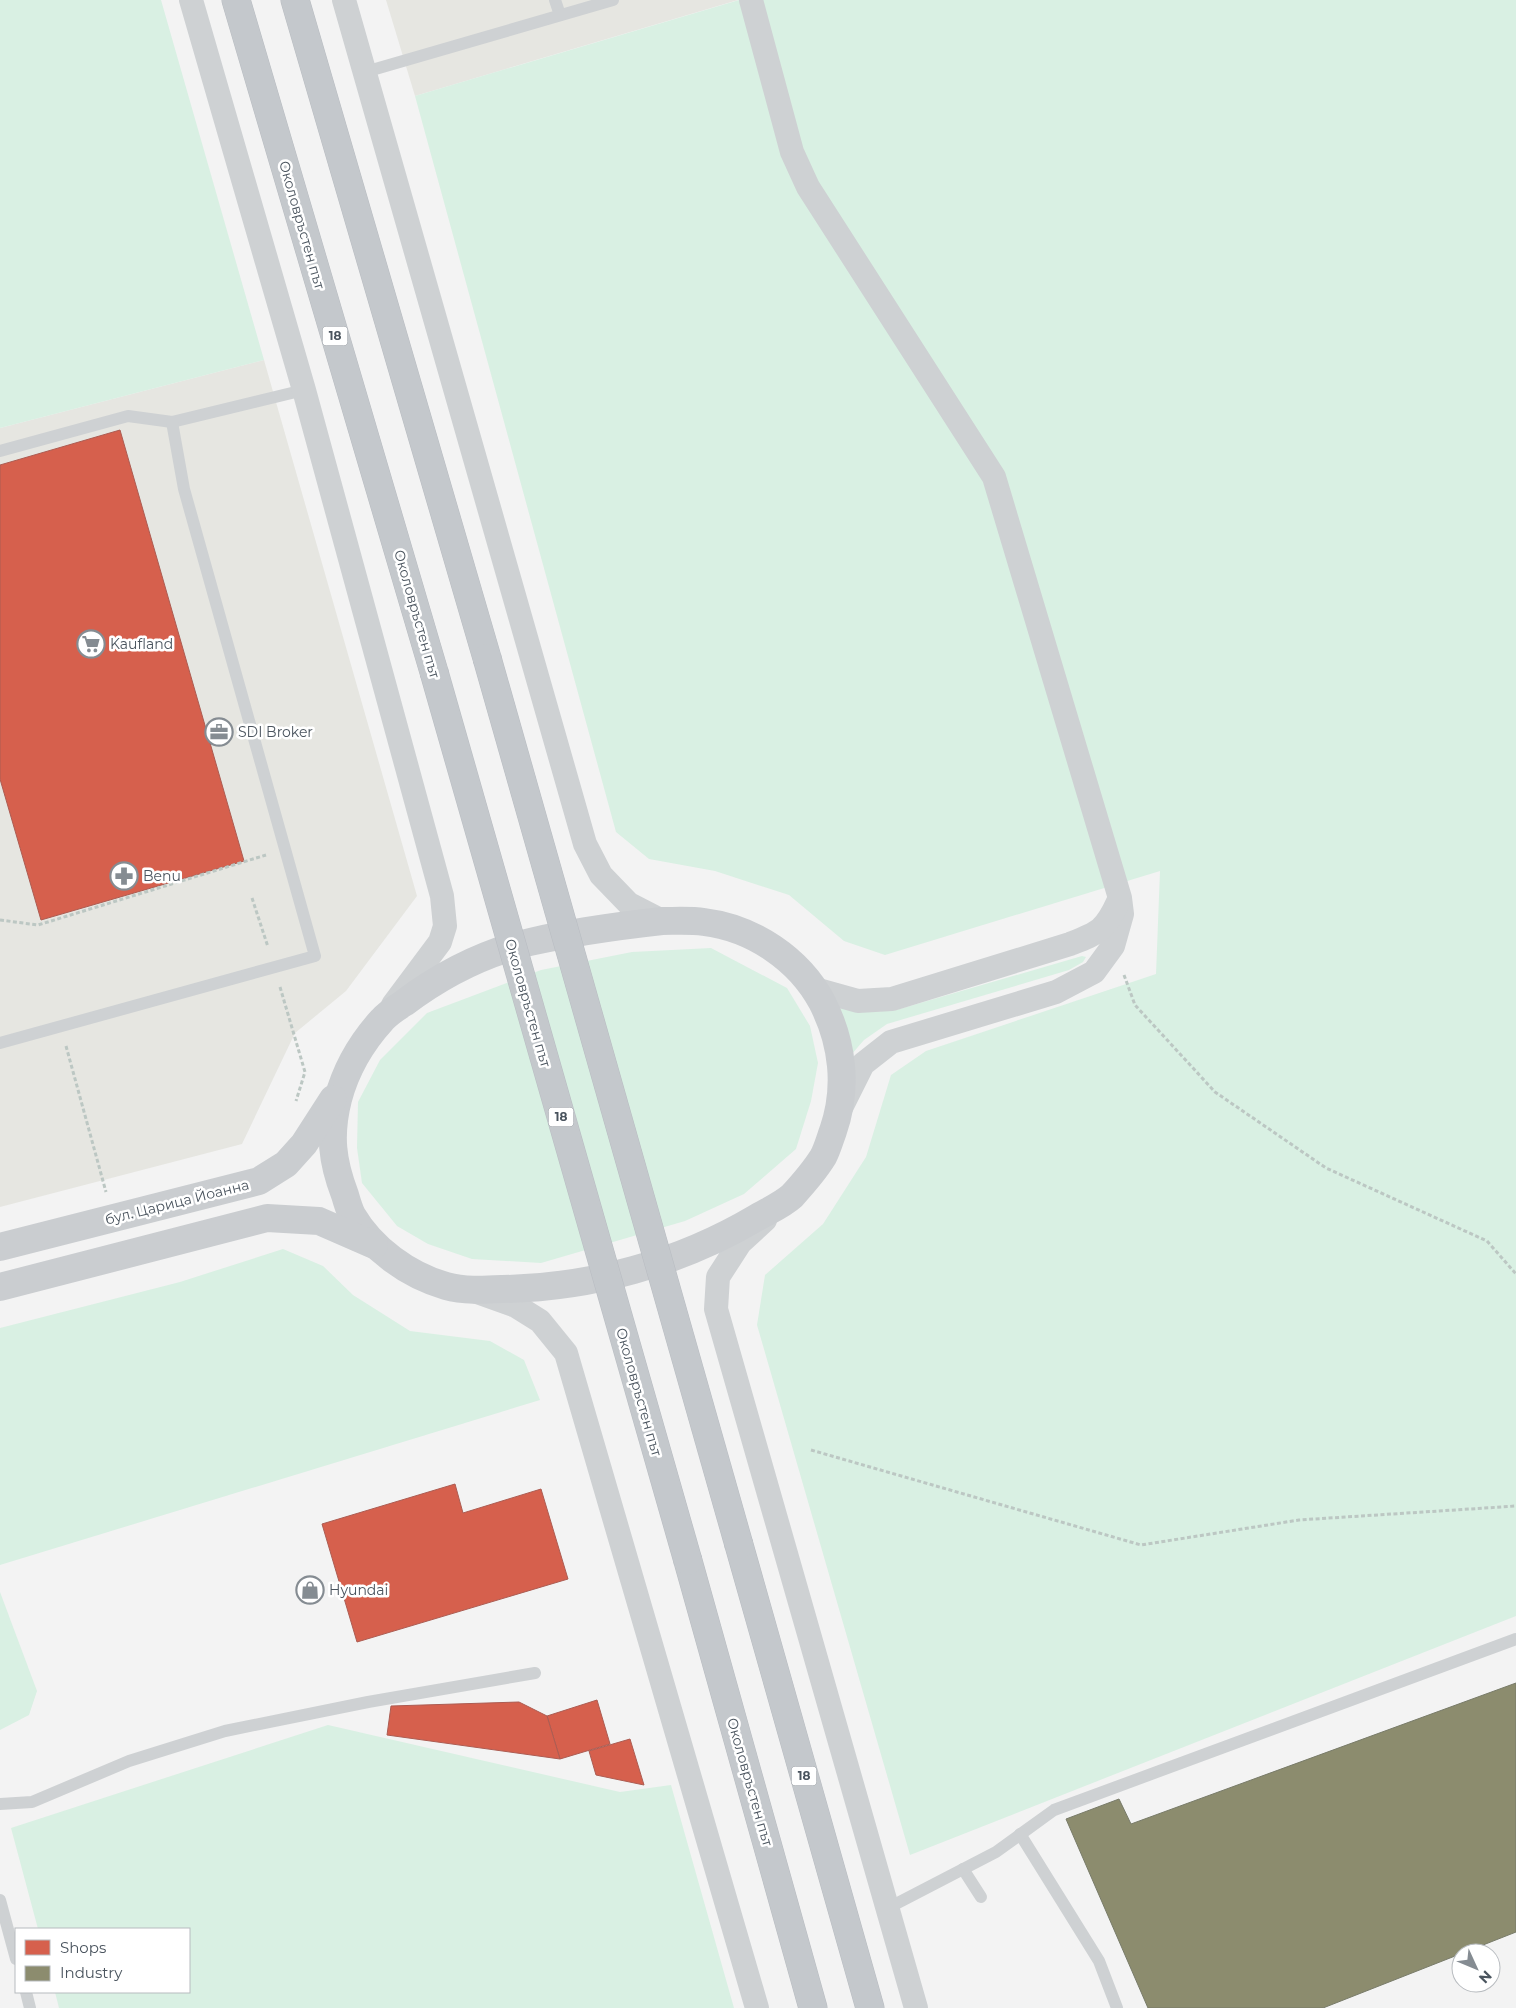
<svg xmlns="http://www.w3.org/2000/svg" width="1516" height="2008" viewBox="0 0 1516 2008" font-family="Montserrat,sans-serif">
  <rect width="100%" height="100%" fill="#f3f3f3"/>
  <g fill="#e6e6e1">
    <path d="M386,0h352l-323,96z"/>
    <path d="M264,360l153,536 -71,95 -51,42 -53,111 -242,63v-779z"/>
  </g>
  <g fill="#d9f0e3">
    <path d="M0,0h161l103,360 -264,68z"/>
    <path d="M739,0h777v1616l-606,239 -153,-530 8,-50 58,-51 43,-67 25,-82 35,-24 230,-77 4,-103 -275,84 -41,-14 -55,-46 -74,-24 -66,-12 -33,-27 -201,-736z"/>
    <path d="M711,948l76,40 23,38 8,37 -7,38 -15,48 -52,45 -59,27 -144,42 -69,-4 -44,-15 -31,-18 -35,-43 -5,-35 1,-46 22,-42 47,-47 114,-43 91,-18z"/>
    <path d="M1082,956l4,1 -3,5 -14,8 -182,54 -23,16 -13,15 -12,-49 30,6 27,-2z"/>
    <path d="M283,1249l40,17 30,29 57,36 80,10 34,19 16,40 -540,165v-237l180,-46z"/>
    <path d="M0,1592l37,99 -8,24 -29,15z"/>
    <path d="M328,1725l292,67 51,-7 63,223h-675l-4,-16h134v-63h-151l-27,-101z"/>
  </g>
  <g fill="#d6604d" stroke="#ac5c52">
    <path d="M120,430l124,431 -203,59 -41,-141v-314z"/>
    <path d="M455,1484l8,29 78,-24 27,90 -211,63 -35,-118z"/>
    <path d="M597,1700l13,44 -50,15 -13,-43z"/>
    <path d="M519,1702l28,14 13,43 -173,-24 4,-29z"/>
    <path d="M630,1739l14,46 -48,-10 -7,-24z"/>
  </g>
  <path fill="#8c8c6e" stroke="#787b69" d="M1516,1683v249l-193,76h-175l-82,-189 53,-20 12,25z"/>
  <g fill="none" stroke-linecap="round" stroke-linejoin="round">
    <g stroke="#b8bcc1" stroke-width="29">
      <g id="trunk">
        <path d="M236,0l198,672"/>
        <path d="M295,0l192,658"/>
        <path d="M739,1545l131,463"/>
        <path d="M688,1561l125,447"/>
      </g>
    </g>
    <g stroke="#bcc7c3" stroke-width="3" stroke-dasharray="4 2.5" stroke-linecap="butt">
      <path d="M252,898l16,49"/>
      <path d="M0,920l38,5 228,-70"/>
      <path d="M1124,975l11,30 80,87 111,76 161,73 29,33"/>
      <path d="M280,987l25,85 -9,29"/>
      <path d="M66,1046l40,146"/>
      <path d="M811,1450l330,95 158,-25 217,-14"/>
    </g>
    <g stroke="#ced1d3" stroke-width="12">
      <path d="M555,0l5,15"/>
      <path d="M365,72l248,-72"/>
      <path d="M0,451l128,-35 44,6 132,-32"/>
      <path d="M0,1043l315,-87 -131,-467 -12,-67"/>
      <path d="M0,1804l32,-2 97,-41 96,-30 143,-29 167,-29"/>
      <path d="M1020,1834l79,127 18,47"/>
      <path d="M963,1869l18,28"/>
      <path d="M0,1900l16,59"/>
      <path d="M888,1908l108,-56 58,-42 462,-171"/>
      <path d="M26,1992l4,16"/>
    </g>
    <g stroke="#ced1d3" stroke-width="24">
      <path d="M191,0l113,390 138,506 3,30 -5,16 -47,63"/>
      <path d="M344,0l241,844 16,31 28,29 33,17"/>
      <path d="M751,0l41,152 16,35 186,290 126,421 2,16 -9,32 -19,26 -38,20 -165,50 -28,22 -22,44"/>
      <path d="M815,989l43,12 34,-2 178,-55c28,-11 35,-13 48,-42"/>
      <path d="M765,1220l-25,23 -22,34 -2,32 200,699"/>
      <path d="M477,1292l39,14 24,15 26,32 191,655"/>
    </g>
    <g stroke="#cacdd0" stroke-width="28">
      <path d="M662,921c14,0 28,-1 42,1 49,6 95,37 118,80 21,41 26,86 11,129 -3,8 -6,19 -10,26 -8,13 -21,28 -31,39 -10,9 -24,15 -36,22 -76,45 -166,70 -254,71 -19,1 -38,2 -56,-3 -38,-11 -74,-37 -94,-71 -3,-6 -5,-13 -7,-20 -13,-34 -16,-60 -7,-96 8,-30 23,-56 44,-79 6,-7 14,-12 22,-17 37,-28 80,-50 126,-61 43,-10 87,-16 132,-21z"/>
      <path d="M0,1247l259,-66 27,-17 18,-20 29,-45"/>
      <path d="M0,1287l267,-69 52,3 55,24"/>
    </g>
    <use href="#trunk" stroke="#c4c8cc" stroke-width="28"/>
    <g stroke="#b8bcc1" stroke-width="29" stroke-linecap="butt">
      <g id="trunk-bridge">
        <path d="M487,658l252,887"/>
        <path d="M434,672l254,889"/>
      </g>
    </g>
    <use href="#trunk-bridge" stroke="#c4c8cc" stroke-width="28"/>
  </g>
  <defs>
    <g id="supermarket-ring" transform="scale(1.4375)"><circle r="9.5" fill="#fff" stroke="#858c92" stroke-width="1.5"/><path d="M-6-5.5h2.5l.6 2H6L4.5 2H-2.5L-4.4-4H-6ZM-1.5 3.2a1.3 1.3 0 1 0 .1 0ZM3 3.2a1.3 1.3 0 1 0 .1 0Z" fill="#858c92"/></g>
    <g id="office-ring" transform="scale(1.4375)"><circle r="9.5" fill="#fff" stroke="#858c92" stroke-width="1.5"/><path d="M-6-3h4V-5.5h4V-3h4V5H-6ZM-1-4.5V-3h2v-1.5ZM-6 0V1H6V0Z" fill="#858c92"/></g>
    <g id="pharmacy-ring" transform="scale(1.4375)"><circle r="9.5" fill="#fff" stroke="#858c92" stroke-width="1.5"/><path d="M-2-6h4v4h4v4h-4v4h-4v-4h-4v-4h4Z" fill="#858c92"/></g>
    <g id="shop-ring" transform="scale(1.4375)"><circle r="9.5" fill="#fff" stroke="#858c92" stroke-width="1.5"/><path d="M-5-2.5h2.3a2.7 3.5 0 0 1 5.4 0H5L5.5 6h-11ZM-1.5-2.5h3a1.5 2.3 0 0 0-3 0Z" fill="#858c92"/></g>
  </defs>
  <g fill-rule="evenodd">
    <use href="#supermarket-ring" x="91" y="644"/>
    <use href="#office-ring" x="219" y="732"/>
    <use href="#pharmacy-ring" x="124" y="876"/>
    <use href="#shop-ring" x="310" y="1590"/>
  </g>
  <g text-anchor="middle" stroke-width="5" stroke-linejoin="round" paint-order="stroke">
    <g fill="#fff" stroke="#80878e" stroke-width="1">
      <rect x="322.5" y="326.5" width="25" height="19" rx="4"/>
      <rect x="548.5" y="1107.5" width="25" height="19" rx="4"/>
      <rect x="791.5" y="1766.5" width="25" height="19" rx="4"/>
    </g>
    <g font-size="12" font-weight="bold" fill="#4a545e">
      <text x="335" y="340">18</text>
      <text x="561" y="1121">18</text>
      <text x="804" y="1780">18</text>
    </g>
    <g font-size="14" fill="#4a545e" stroke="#fff">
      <text transform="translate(302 225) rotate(74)" y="5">Околовръстен път</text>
      <text transform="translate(417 614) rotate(74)" y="5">Околовръстен път</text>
      <text transform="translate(528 1003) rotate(74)" y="5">Околовръстен път</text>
      <text transform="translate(177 1202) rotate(-14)" y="5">бул. Царица Йоанна</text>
      <text transform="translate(639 1392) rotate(74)" y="5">Околовръстен път</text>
      <text transform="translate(750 1782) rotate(74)" y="5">Околовръстен път</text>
    </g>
    <g font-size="14" fill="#4a545e" stroke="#fff" text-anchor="start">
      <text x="110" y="649">Kaufland</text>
      <text x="238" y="737">SDI Broker</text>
      <text x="143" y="881">Benu</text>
      <text x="329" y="1595">Hyundai</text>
    </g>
  </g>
  <rect x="15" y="1928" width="175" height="65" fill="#ffffff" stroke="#b7bbbf"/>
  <rect x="25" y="1940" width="25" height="15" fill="#d6604d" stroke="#b7bbbf"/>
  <text x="60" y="1953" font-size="15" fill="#4a545e">Shops</text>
  <rect x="25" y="1966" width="25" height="15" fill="#8c8c6e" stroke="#b7bbbf"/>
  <text x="60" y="1978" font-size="15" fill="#4a545e">Industry</text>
  <g transform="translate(1476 1968) rotate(134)"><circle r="24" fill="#ffffff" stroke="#b7bbbf"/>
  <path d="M0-4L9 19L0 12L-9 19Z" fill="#858c92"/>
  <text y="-8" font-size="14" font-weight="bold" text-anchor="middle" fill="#4a545e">N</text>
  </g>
</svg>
